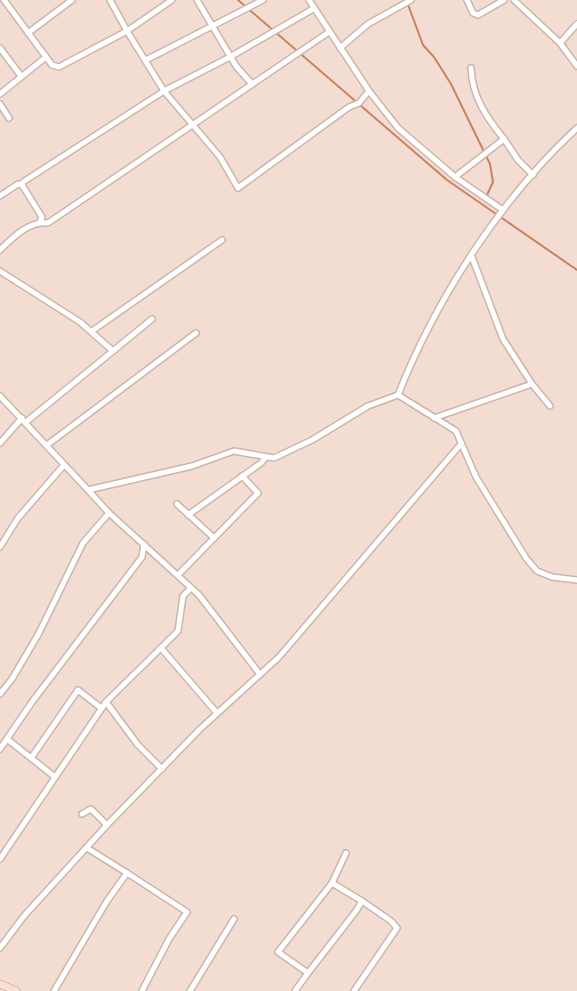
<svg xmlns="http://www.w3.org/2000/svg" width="577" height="991" viewBox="0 0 577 991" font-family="'Titillium Web',sans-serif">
  <rect width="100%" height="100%" fill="#f3ddd3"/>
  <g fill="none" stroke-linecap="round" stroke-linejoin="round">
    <g stroke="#ca825d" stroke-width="2">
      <path d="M238,0l209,180 130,90"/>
      <path d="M407,2l16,43 11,12 17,27 39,80 3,18 -6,13"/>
    </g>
    <g stroke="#cbb6ac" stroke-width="8">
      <g id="street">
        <path d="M4,0l48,65 7,2 68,-36 37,60 56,66 18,31 111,-81 10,-4 10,-12"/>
        <path d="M110,0l17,31 45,-31"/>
        <path d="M197,0l39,66 15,17"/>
        <path d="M309,0l60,91 29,37 57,49 48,33"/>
        <path d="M467,0l6,13 5,2 26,-15"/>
        <path d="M514,0l46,43 17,23"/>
        <path d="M28,33l44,-33"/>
        <path d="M560,43l17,-19"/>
        <path d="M0,48l21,28"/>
        <path d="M340,48l28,-24 43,-24"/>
        <path d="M146,60l117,-60"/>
        <path d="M0,94l46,-37"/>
        <path d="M0,104l9,14"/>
        <path d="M504,139l14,21 15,15"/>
        <path d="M455,177l49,-38c-18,-22 -32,-43 -33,-71"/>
        <path d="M0,196l18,-12 4,1"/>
        <path d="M40,222l2,-5 -20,-32 1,-3 141,-91 66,-34 83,-48"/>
        <path d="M0,250c12,-12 30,-30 48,-27l281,-191"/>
        <path d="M472,257l31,82 29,45 18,22"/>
        <path d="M0,271l80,51 33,29 -87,71"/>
        <path d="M92,331l130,-91"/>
        <path d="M113,351l39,-32"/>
        <path d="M398,395c38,-96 103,-197 179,-267"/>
        <path d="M0,396l88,94 104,-24 42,-15 40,7 38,-18 56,-34 30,-11 58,36 20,46 50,81 11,13 15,6 25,3"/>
        <path d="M434,418l98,-34"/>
        <path d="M0,443l22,-25"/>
        <path d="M47,445l149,-112"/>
        <path d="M88,490l21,23 90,82 60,78"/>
        <path d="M177,504l37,34"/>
        <path d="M188,515l73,-52 5,-6"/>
        <path d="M0,547l18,-29 46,-53"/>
        <path d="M178,575l80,-82 -16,-17"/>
        <path d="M161,648l56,65"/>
        <path d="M0,694l12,-15 27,-46 44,-90 26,-30"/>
        <path d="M7,739l48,38"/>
        <path d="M0,749l32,-47 110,-145 2,-13"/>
        <path d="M31,758l47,-68 23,18"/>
        <path d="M162,769l-24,-24 -32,-43 72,-71 5,-35 8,-8"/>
        <path d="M82,814l9,-5 16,16"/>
        <path d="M0,859l106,-157"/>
        <path d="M127,873l60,39 -18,27 -27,52"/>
        <path d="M0,948l24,-32 83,-91 92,-95 80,-73 182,-213"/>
        <path d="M308,973l48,-62 6,-10 -30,-18"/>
        <path d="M54,991l53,-90 20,-28 -40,-25"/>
        <path d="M190,991l44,-72"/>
        <path d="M295,991l13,-18 -30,-21 54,-69 14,-30"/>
        <path d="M354,991l43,-63 -6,-7 -29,-20"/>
      </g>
    </g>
    <g stroke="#cbb6ac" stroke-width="9">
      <path id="secondary" d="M0,984l16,7"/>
    </g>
    <use href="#street" stroke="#fff" stroke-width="5"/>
    <use href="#secondary" stroke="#fce0d1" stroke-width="7"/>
  </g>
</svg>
